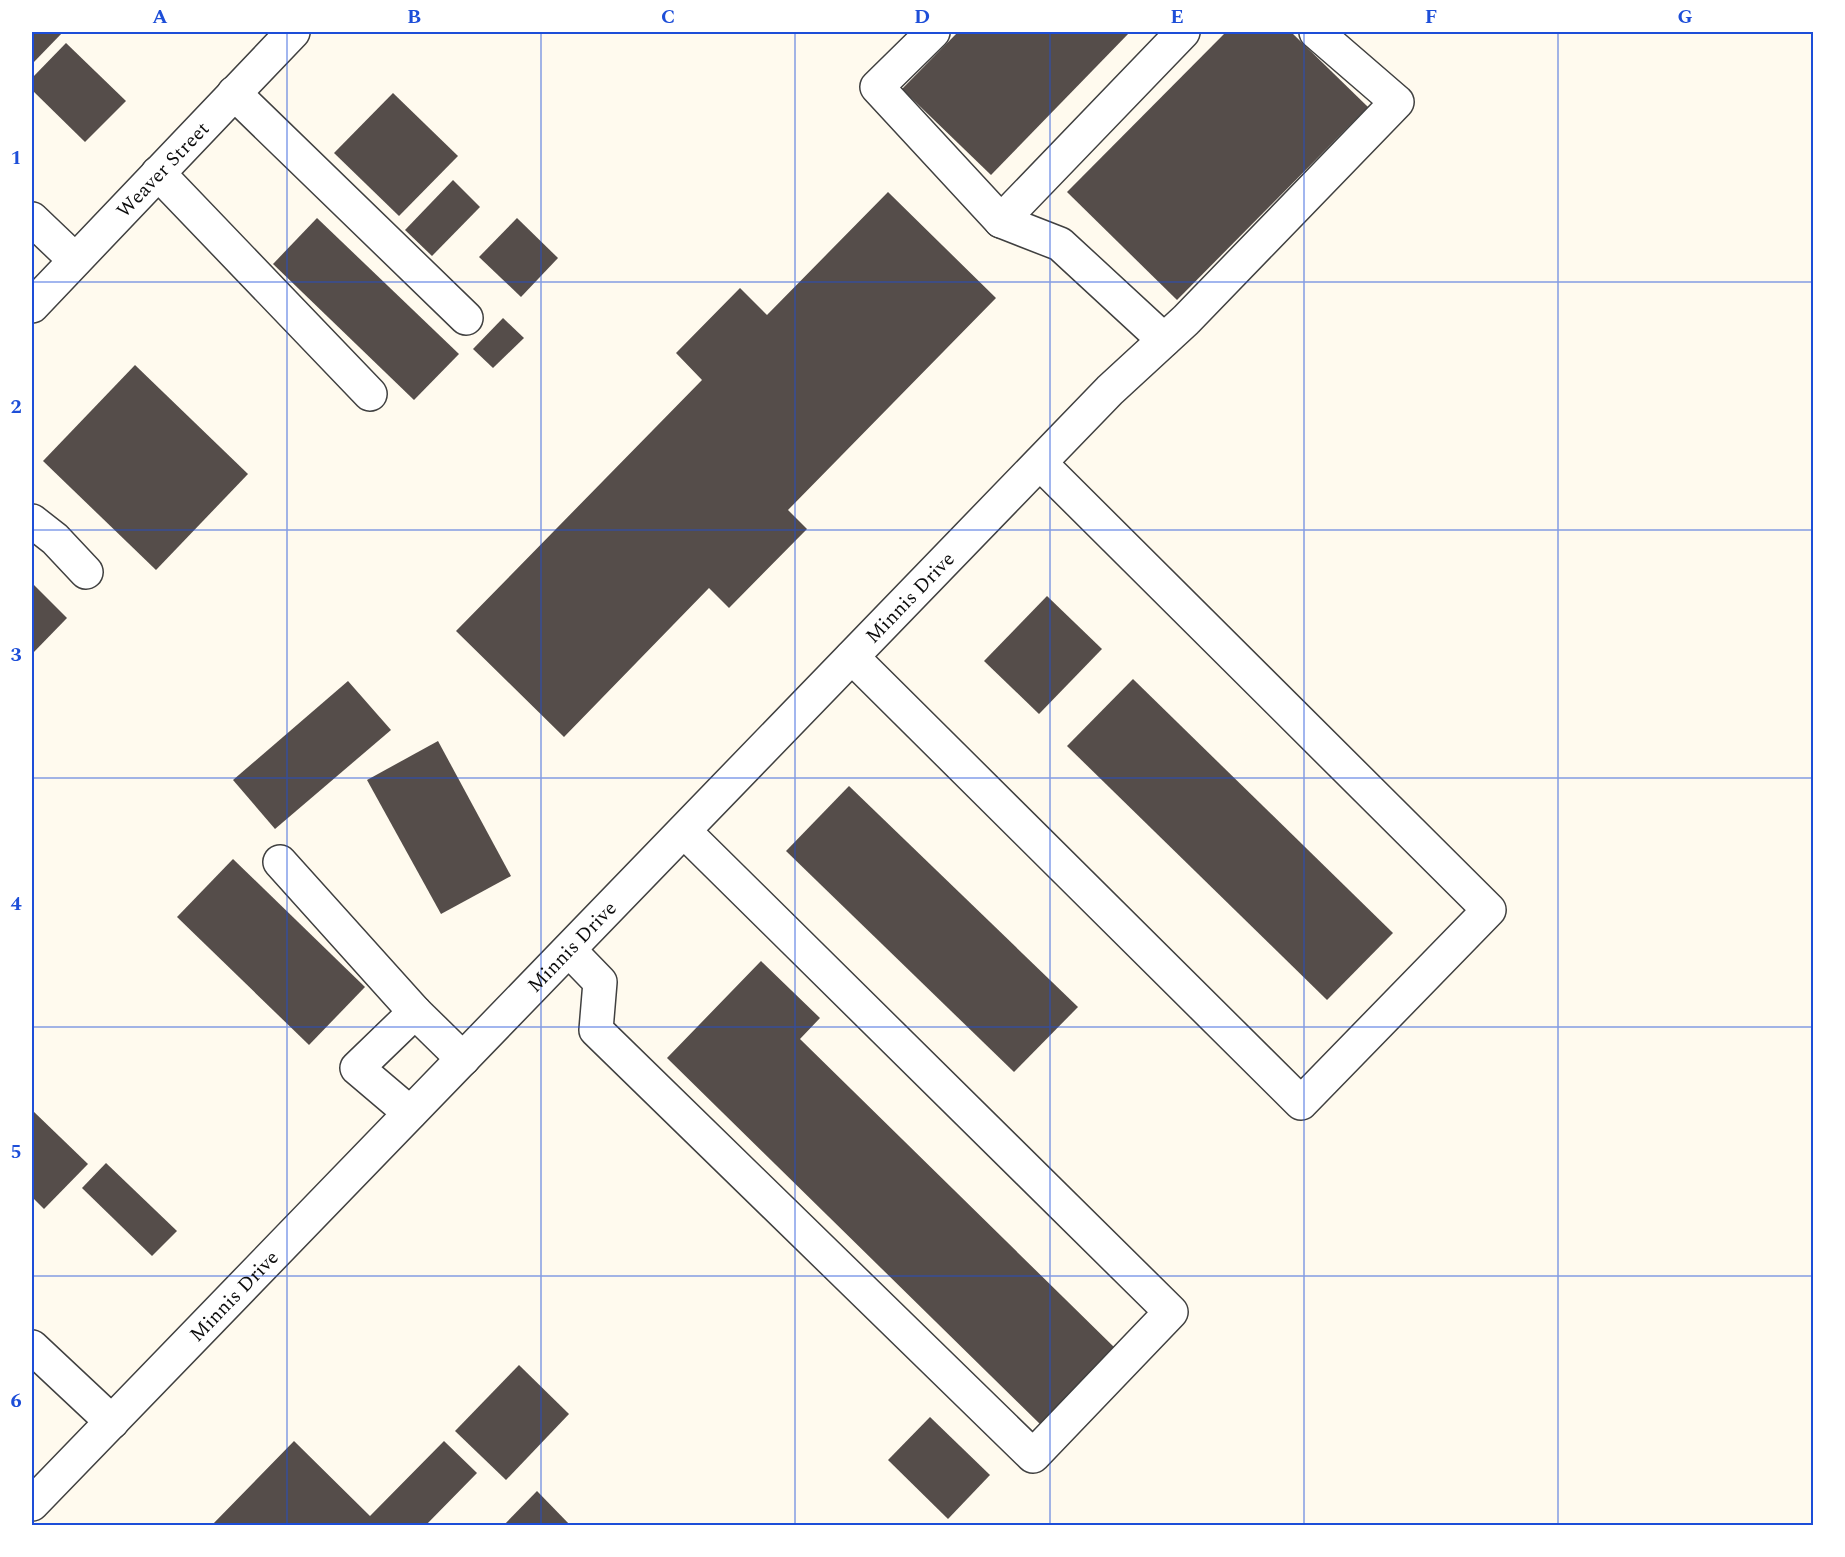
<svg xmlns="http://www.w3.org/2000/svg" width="1845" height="1557" viewBox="0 0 1845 1557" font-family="Spectral,serif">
  <rect width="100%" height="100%" fill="#fffaee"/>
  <g fill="#554d4a">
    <path d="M32,32h31l-31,32z"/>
    <path d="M958,32h172l-139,143 -89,-86z"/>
    <path d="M1226,32h65l77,75 -191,193 -110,-108z"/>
    <path d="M66,43l60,58 -41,41 -53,-52v-12z"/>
    <path d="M393,93l65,63 -59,60 -65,-63z"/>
    <path d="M453,180l27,27 -48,49 -27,-26z"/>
    <path d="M888,192l108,106 -208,212 19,19 -78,79 -20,-20 -145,149 -108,-106 246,-251 -26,-27 64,-65 27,27z"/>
    <path d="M317,218l142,136 -45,46 -141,-136z"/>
    <path d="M517,218l41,40 -37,39 -42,-40z"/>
    <path d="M503,318l21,20 -31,30 -20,-19z"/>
    <path d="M135,365l113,109 -92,96 -113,-109z"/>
    <path d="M32,583l35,35 -35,36z"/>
    <path d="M1047,596l55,53 -63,65 -55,-53z"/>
    <path d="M1133,679l260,254 -66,67 -260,-254z"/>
    <path d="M348,681l43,49 -116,99 -42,-49z"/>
    <path d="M438,741l73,135 -70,38 -74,-134z"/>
    <path d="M849,786l229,221 -64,65 -228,-221z"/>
    <path d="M233,859l132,128 -56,58 -132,-128z"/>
    <path d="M761,961l59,57 -20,21 316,310 -75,76 -374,-367z"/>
    <path d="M32,1110l56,54 -44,45 -12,-12z"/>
    <path d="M106,1163l71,68 -25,25 -70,-68z"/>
    <path d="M519,1365l50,49 -63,66 -51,-49z"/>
    <path d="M930,1417l60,58 -42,44 -60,-59z"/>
    <path d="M294,1441l76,75 74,-75 33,32 -52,53h-214z"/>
    <path d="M537,1491l34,35h-68z"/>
  </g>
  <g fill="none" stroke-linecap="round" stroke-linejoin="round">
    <g stroke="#404040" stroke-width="36">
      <g id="minor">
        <path d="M933,32l-56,55 124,134"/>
        <path d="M234,93l232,225"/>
        <path d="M158,173l212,221"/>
        <path d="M32,219l43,41"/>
        <path id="s1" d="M32,306l261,-274"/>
        <path d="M1164,340l-104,-96 -59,-23 182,-189"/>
        <path d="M32,521l23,18 31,33"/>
        <path d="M852,657l449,446 188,-193 -449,-447"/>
        <path d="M280,862l135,150 -58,56 53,45"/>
        <path d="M569,950l31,32 -4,48 437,426 138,-144 -487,-481"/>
        <path d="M415,1012l48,47"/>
        <path d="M32,1347l80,75"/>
        <path id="s2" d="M32,1504l1078,-1114 76,-70 211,-218 -81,-70"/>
      </g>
    </g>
    <use href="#minor" stroke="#fff" stroke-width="33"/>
  </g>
  <path fill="none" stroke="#1d4ed8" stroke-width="1.5" stroke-opacity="0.55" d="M287,32v1494M541,32v1494M795,32v1494M1050,32v1494M1304,32v1494M1558,32v1494M32,282h1782M32,530h1782M32,778h1782M32,1027h1782M32,1276h1782"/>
  <g text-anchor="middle" stroke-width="6" stroke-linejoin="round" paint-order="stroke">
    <g font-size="20" fill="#0d0d0d" stroke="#fff">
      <text dy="7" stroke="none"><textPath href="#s1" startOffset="189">Weaver Street</textPath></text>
      <text dy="7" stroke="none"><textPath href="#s2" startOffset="1262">Minnis Drive</textPath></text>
      <text dy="7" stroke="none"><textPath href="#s2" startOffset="776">Minnis Drive</textPath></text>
      <text dy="7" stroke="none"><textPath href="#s2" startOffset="290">Minnis Drive</textPath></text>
    </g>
  </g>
  <rect width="1845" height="1557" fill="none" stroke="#ffffff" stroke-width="66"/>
  <rect x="33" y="33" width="1779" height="1491" fill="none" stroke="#1d4ed8" stroke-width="2"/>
  <g font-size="20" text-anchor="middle" font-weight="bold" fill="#1d4ed8">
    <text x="160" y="23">A</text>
    <text x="414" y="23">B</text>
    <text x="668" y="23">C</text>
    <text x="922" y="23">D</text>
    <text x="1177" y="23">E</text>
    <text x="1431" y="23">F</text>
    <text x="1685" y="23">G</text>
    <text x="16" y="164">1</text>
    <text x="16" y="413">2</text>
    <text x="16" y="661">3</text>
    <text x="16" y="910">4</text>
    <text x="16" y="1158">5</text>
    <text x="16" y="1407">6</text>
  </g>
</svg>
